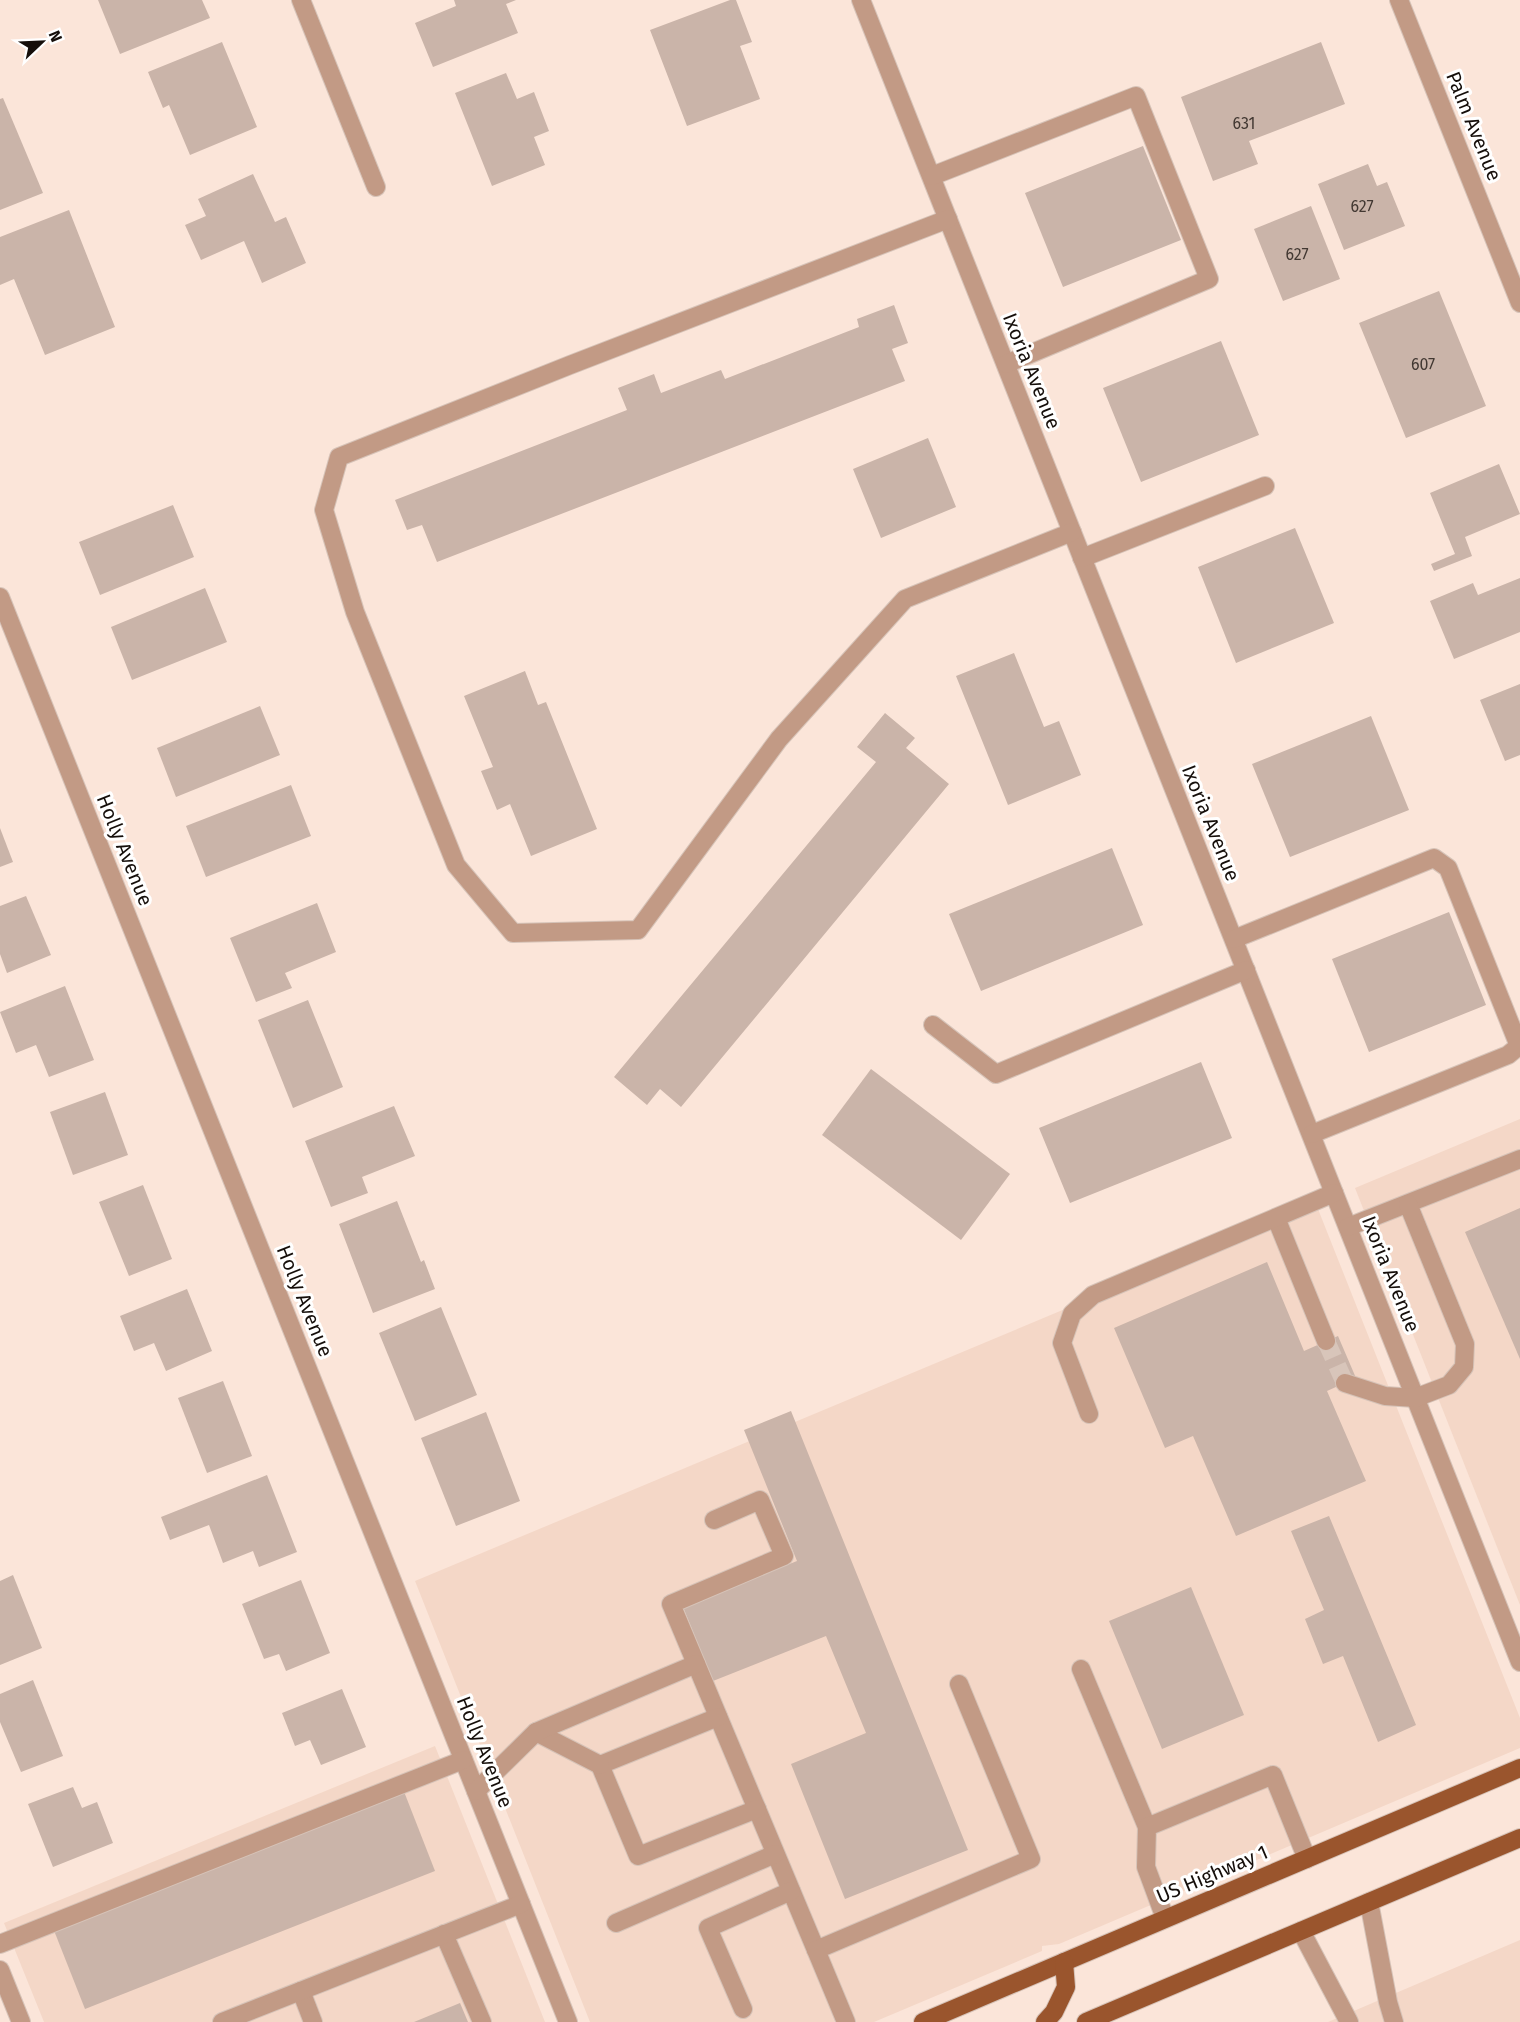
<svg xmlns="http://www.w3.org/2000/svg" width="1520" height="2022" viewBox="0 0 1520 2022" font-family="'Fira Sans',sans-serif">
  <rect width="100%" height="100%" fill="#fbe5d9"/>
  <g fill="#f4d7c7">
    <path d="M1520,1119v486l-165,-417z"/>
    <path d="M1316,1204l204,514v30l-461,196 -17,2v5l-168,71h-284l-175,-441z"/>
    <path d="M435,1746l110,276h-501l-40,-99z"/>
    <path d="M1520,1940v82h-192z"/>
  </g>
  <g fill="#cab4a9">
    <path d="M98,0h104l8,18 -90,36z"/>
    <path d="M454,0h62l-10,4 12,29 -85,34 -18,-44 41,-17z"/>
    <path d="M730,0h6l16,42 -12,4 20,53 -73,27 -37,-96z"/>
    <path d="M222,42l35,85 -67,28 -21,-50 -6,3 -15,-36z"/>
    <path d="M1321,42l24,62 -96,37 9,23 -45,17 -32,-84z"/>
    <path d="M506,73l11,26 17,-7 15,39 -15,6 11,28 -53,21 -37,-93z"/>
    <path d="M3,98l40,95 -43,17v-111z"/>
    <path d="M1143,146l38,94 -118,47 -38,-94z"/>
    <path d="M1368,164l9,22 10,-4 18,44 -61,24 -26,-66z"/>
    <path d="M253,174l22,48 11,-5 20,46 -44,20 -18,-42 -43,19 -16,-35 21,-9 -8,-17z"/>
    <path d="M1311,206l29,73 -57,22 -29,-72z"/>
    <path d="M69,210l46,117 -70,28 -31,-76 -14,6v-48z"/>
    <path d="M1439,291l47,115 -80,32 -47,-115z"/>
    <path d="M894,305l14,38 -16,6 13,32 -468,181 -15,-37 -15,5 -12,-30 232,-90 -9,-22 36,-14 7,19 60,-23 4,9 134,-52 -2,-8z"/>
    <path d="M1221,341l38,94 -118,47 -38,-94z"/>
    <path d="M928,438l28,69 -75,31 -28,-69z"/>
    <path d="M1499,464l21,50 -55,23 7,19 -38,15 -3,-7 24,-10 -25,-61z"/>
    <path d="M173,505l21,52 -94,38 -21,-53z"/>
    <path d="M1295,528l39,95 -98,40 -38,-96z"/>
    <path d="M1520,578v54l-66,27 -24,-58 43,-18 5,12z"/>
    <path d="M205,588l22,54 -95,38 -21,-53z"/>
    <path d="M1014,653l30,74 15,-6 22,54 -73,30 -52,-129z"/>
    <path d="M525,671l13,34 8,-3 51,127 -66,27 -21,-52 -13,6 -16,-39 12,-4 -29,-71z"/>
    <path d="M1520,684v71l-15,6 -25,-61z"/>
    <path d="M260,706l20,49 -104,42 -19,-49z"/>
    <path d="M885,713l30,25 -9,10 43,36 -268,323 -21,-18 -13,16 -33,-28 262,-315 -19,-15z"/>
    <path d="M1371,716l38,94 -119,47 -38,-93z"/>
    <path d="M291,785l20,51 -105,41 -20,-51z"/>
    <path d="M0,828l13,34 -13,5z"/>
    <path d="M1112,848l31,77 -162,66 -32,-77z"/>
    <path d="M26,896l25,59 -44,18 -7,-19v-48z"/>
    <path d="M317,903l19,49 -51,21 7,15 -36,14 -26,-64z"/>
    <path d="M1449,912l37,93 -117,47 -37,-93z"/>
    <path d="M65,986l29,74 -45,17 -13,-32 -20,8 -16,-41z"/>
    <path d="M308,1000l35,87 -50,21 -35,-88z"/>
    <path d="M1201,1062l31,76 -162,65 -31,-75z"/>
    <path d="M871,1069l139,105 -49,66 -139,-105z"/>
    <path d="M105,1092l23,63 -55,20 -23,-63z"/>
    <path d="M394,1106l21,50 -53,21 6,16 -37,14 -26,-66z"/>
    <path d="M143,1185l29,74 -43,17 -30,-74z"/>
    <path d="M397,1201l24,61 3,-2 11,29 -62,24 -34,-89z"/>
    <path d="M1520,1208v151l-55,-127z"/>
    <path d="M1267,1262l37,89 34,-15 18,42 -29,13 39,90 -130,55 -43,-100 -28,12 -51,-120z"/>
    <path d="M187,1289l25,62 -46,20 -12,-28 -20,8 -14,-35z"/>
    <path d="M441,1307l36,88 -62,26 -36,-88z"/>
    <path d="M223,1381l29,75 -45,17 -29,-75z"/>
    <path d="M791,1411l177,439 -123,49 -54,-135 75,-31 -40,-97 -113,45 -30,-74 114,-46 -53,-131z"/>
    <path d="M486,1412l34,89 -64,25 -35,-88z"/>
    <path d="M267,1475l30,77 -38,15 -6,-16 -30,12 -14,-38 -39,15 -9,-23z"/>
    <path d="M1329,1516l87,209 -38,17 -35,-86 -20,8 -18,-45 19,-9 -33,-79z"/>
    <path d="M13,1575l29,73 -42,17v-84z"/>
    <path d="M301,1580l29,73 -44,18 -7,-17 -15,5 -22,-55z"/>
    <path d="M1191,1587l53,128 -82,34 -53,-128z"/>
    <path d="M33,1680l30,76 -42,16 -21,-50v-28z"/>
    <path d="M342,1689l24,58 -45,18 -11,-25 -15,6 -13,-33z"/>
    <path d="M73,1787l9,21 15,-6 16,41 -60,24 -25,-63z"/>
    <path d="M403,1789l32,82 -350,138 -32,-81z"/>
    <path d="M460,2003l8,19h-54z"/>
  </g>
  <g fill="none" stroke-linecap="round" stroke-linejoin="round">
    <path stroke="#d8c5ba" stroke-width="18" stroke-dasharray="18 9" stroke-linecap="butt" d="M1326,1341l19,42"/>
    <g stroke="#d6c3b8" stroke-width="20">
      <g id="minor">
        <path d="M301,0l75,187"/>
        <path d="M861,0l659,1662"/>
        <path d="M1399,0l121,303"/>
        <path d="M932,176l204,-80 73,183 -203,85"/>
        <path d="M948,219l-378,146 -231,92 -15,53 31,102 101,253 57,68 125,-3 141,-191 126,-140 167,-67"/>
        <path d="M1082,558l183,-72"/>
        <path d="M0,597l568,1425"/>
        <path d="M1234,939l200,-81 14,10 71,178 -11,9 -196,79"/>
        <path d="M933,1025l63,49 250,-104"/>
        <path d="M1276,1218l50,123"/>
        <path d="M1348,1227l172,-68"/>
        <path d="M1345,1383l40,13 30,2 34,-13 15,-18 1,-23 -57,-140"/>
        <path d="M1089,1414l-27,-71 10,-29 21,-19 241,-102"/>
        <path d="M714,1520l46,-20 24,56 -113,48 145,346"/>
        <path d="M1081,1669l66,158"/>
        <path d="M718,1717l-118,48 38,91 119,-47"/>
        <path d="M536,1732l64,33"/>
        <path d="M476,1791l60,-59 160,-68"/>
        <path d="M1369,1902l19,100 6,20"/>
        <path d="M1165,1918l-19,-51 1,-40 126,-52 34,84"/>
        <path d="M616,1923l159,-69"/>
        <path d="M1301,1931l48,91"/>
        <path d="M444,1934l38,88"/>
        <path d="M0,1944l463,-184"/>
        <path d="M0,1970l21,52"/>
        <path d="M301,1991l12,31"/>
        <path d="M743,2009l-35,-81 83,-37"/>
        <path d="M222,2022l299,-118"/>
        <path d="M846,2022l-30,-72 215,-91 -72,-175"/>
      </g>
    </g>
    <g stroke="#d6c3b8" stroke-width="20">
      <g id="major">
        <path d="M923,2022l597,-254"/>
        <path d="M1045,2022l9,-10 12,-25 -2,-25"/>
        <path d="M1086,2022l434,-184"/>
      </g>
    </g>
    <use href="#minor" stroke="#c29a85" stroke-width="18"/>
    <use href="#major" stroke="#9a552d" stroke-width="18"/>
  </g>
  <g text-anchor="middle" stroke-width="6" stroke-linejoin="round" paint-order="stroke">
    <g font-size="16" fill="#423832">
      <text x="1244" y="129">631</text>
      <text x="1362" y="212">627</text>
      <text x="1297" y="260">627</text>
      <text x="1423" y="370">607</text>
    </g>
    <g font-size="20" fill="#150e0a" stroke="#fff">
      <text transform="translate(1474 126) rotate(68)" y="7">Palm Avenue</text>
      <text transform="translate(1032 371) rotate(68)" y="7">Ixoria Avenue</text>
      <text transform="translate(1211 823) rotate(68)" y="7">Ixoria Avenue</text>
      <text transform="translate(125 850) rotate(68)" y="7">Holly Avenue</text>
      <text transform="translate(1391 1274) rotate(68)" y="7">Ixoria Avenue</text>
      <text transform="translate(305 1301) rotate(68)" y="7">Holly Avenue</text>
      <text transform="translate(485 1752) rotate(68)" y="7">Holly Avenue</text>
      <text transform="translate(1212 1874) rotate(-23)" y="7">US Highway 1</text>
    </g>
  </g>
  <g transform="translate(42 42) rotate(67)" stroke="#ffffff" stroke-width="4.5" paint-order="stroke">
  <path d="M0-4.5L10 22L0 15L-10 22Z" fill="#150e0a"/>
  <text y="-9" font-size="16" font-weight="bold" text-anchor="middle" fill="#150e0a">N</text>
  </g>
</svg>
